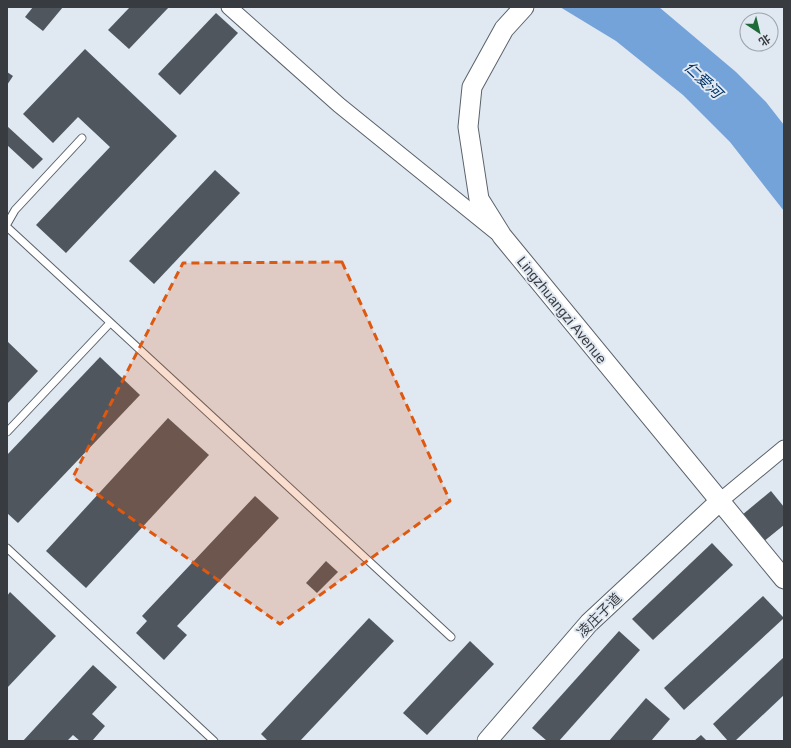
<svg xmlns="http://www.w3.org/2000/svg" width="791" height="748" viewBox="0 0 791 748" font-family="Arial,'Noto Sans SC',sans-serif">
  <rect width="100%" height="100%" fill="#e0e8f2"/>
  <path fill="#74a3da" d="M560,7h99l77,65 30,30 18,23v86l-54,-69 -47,-47 -67,-54z"/>
  <g fill="#4f565e">
    <path d="M33,7h30l-20,24 -18,-14z"/>
    <path d="M130,7h39l-40,42 -21,-19z"/>
    <path d="M216,13l22,20 -58,62 -22,-21z"/>
    <path d="M85,49l92,87 -111,117 -30,-28 74,-78 -32,-30 -25,26 -30,-29z"/>
    <path d="M7,72l6,4 -6,9z"/>
    <path d="M7,126l36,33 -10,10 -26,-24z"/>
    <path d="M215,170l25,23 -86,91 -25,-23z"/>
    <path d="M7,341l31,30 -31,33z"/>
    <path d="M100,357l40,38 -122,128 -11,-10v-58z"/>
    <path d="M168,418l41,37 -123,133 -40,-37z"/>
    <path d="M771,491l13,16v18l-21,17 -21,-27z"/>
    <path d="M255,496l24,22 -102,108 10,9 -23,25 -28,-27 11,-12 -5,-5z"/>
    <path d="M712,543l21,22 -80,75 -21,-21z"/>
    <path d="M326,561l12,11 -21,21 -11,-10z"/>
    <path d="M10,592l46,44 -49,52v-92z"/>
    <path d="M763,596l21,22 -100,92 -20,-22z"/>
    <path d="M369,618l25,23 -94,100h-32l-7,-7z"/>
    <path d="M619,631l21,19 -81,91h-12l-15,-13z"/>
    <path d="M470,641l24,23 -67,71 -24,-22z"/>
    <path d="M784,657v38l-49,46h-7l-15,-17z"/>
    <path d="M93,665l24,22 -25,27 13,12 -13,15h-12l-7,-6 -6,6h-44z"/>
    <path d="M646,698l24,21 -19,22h-42z"/>
    <path d="M701,735l6,6h-13z"/>
  </g>
  <g fill="none" stroke-linecap="round" stroke-linejoin="round">
    <g stroke="#596169" stroke-width="9">
      <g id="service">
        <path d="M7,224l8,-14 67,-72"/>
        <path d="M7,227l444,410"/>
        <path d="M7,432l103,-109"/>
        <path d="M7,548l207,193"/>
      </g>
    </g>
    <g stroke="#596169" stroke-width="17">
      <g id="minor">
        <path d="M229,7l110,98 157,127"/>
        <path d="M720,501l64,-53"/>
      </g>
    </g>
    <g stroke="#596169" stroke-width="21">
      <g id="tertiary">
        <path d="M524,7l-20,22 -32,58 -4,40 11,72 23,37 282,343"/>
        <path d="M487,741l102,-118 131,-122"/>
      </g>
    </g>
    <use href="#service" stroke="#fff" stroke-width="7"/>
    <use href="#minor" stroke="#fff" stroke-width="15"/>
    <use href="#tertiary" stroke="#fff" stroke-width="19"/>
  </g>
  <path fill="#df580f" fill-opacity="0.2" stroke="#df580f" stroke-width="3" stroke-dasharray="8 5" stroke-linejoin="round" d="M342,262l108,239 -170,123 -207,-147 110,-214z"/>
  <g text-anchor="middle" stroke-width="4" stroke-linejoin="round" paint-order="stroke">
    <g font-size="14" fill="#383b3f" stroke="#e0e8f2">
      <text transform="translate(562 310) rotate(51)" y="5">Lingzhuangzi Avenue</text>
      <text transform="translate(599 615) rotate(-45)" y="5">凌庄子道</text>
    </g>
    <g font-size="15" font-style="italic" fill="#003365" stroke="#e0e8f2">
      <text transform="translate(703 80) rotate(44)" y="5">仁爱河</text>
    </g>
  </g>
  <rect width="791" height="748" fill="none" stroke="#383b3f" stroke-width="16"/>
  <g transform="translate(759 32) rotate(145)"><circle r="19" fill="#e0e8f2" stroke="#9da3aa"/>
  <path d="M0-3L7 15L0 10L-7 15Z" fill="#1e6a38"/>
  <text y="-6" font-size="11" font-weight="bold" text-anchor="middle" fill="#383b3f">北</text>
  </g>
</svg>
